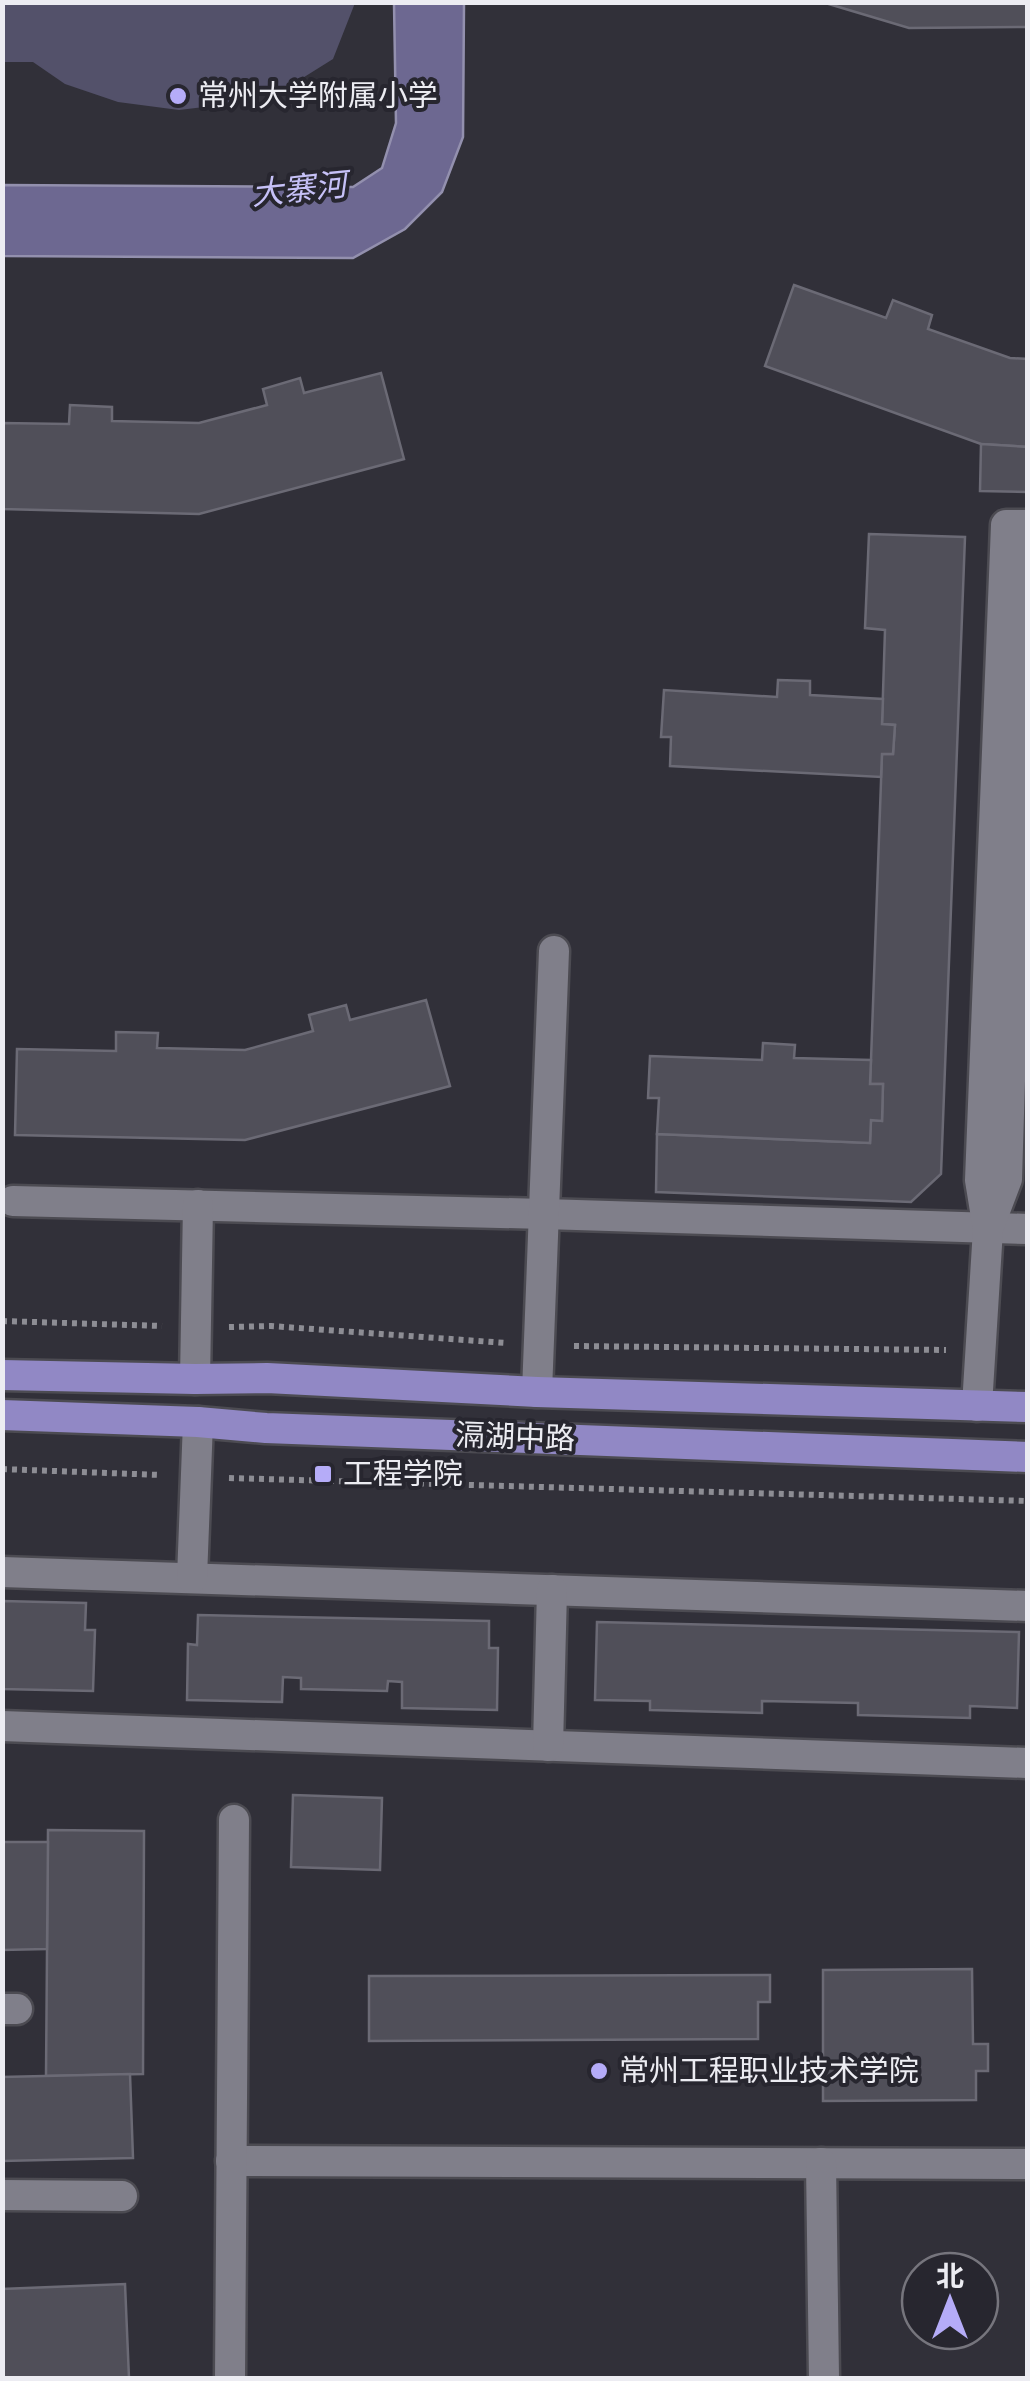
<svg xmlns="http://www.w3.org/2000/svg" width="1030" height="2381" viewBox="0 0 1030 2381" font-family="Rubik,'Noto Sans SC',sans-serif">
  <rect width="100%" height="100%" fill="#313039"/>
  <path fill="#53516a" d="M355,3l-22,56 -40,25 -64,20 -50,6 -61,-8 -53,-18 -32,-22h-30v-59z"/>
  <path fill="#6d6891" stroke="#9390ae" stroke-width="2.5" d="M394,3h70l-1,134 -21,55 -37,37 -52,29 -350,-2v-71l350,2 29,-19 14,-45z"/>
  <g fill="#504f59" stroke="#6b6a75" stroke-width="2.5">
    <path d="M822,2h206v25l-119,1z"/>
    <path d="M794,285l92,33 7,-18 39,15 -4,14 82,29 18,1v88l-47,-3 -216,-78z"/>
    <path d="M381,373l23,86 -205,55 -197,-5v-86l67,1 1,-19 42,2v14l87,2 68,-18 -4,-16 37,-11 4,15z"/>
    <path d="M981,444l47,3v45l-48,-1z"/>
    <path d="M869,534l96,3 -24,637 -30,28 -255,-10 1,-58 213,9 1,-23 11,1 1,-37h-13l1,-24 11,-306h11l2,-29 -13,-1 3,-94 -20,-2z"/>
    <path d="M778,680l32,1v14l73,4 -1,25 13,1 -2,29h-11l-1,23 -211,-11 1,-29h-10l3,-47 113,7z"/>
    <path d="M426,1000l24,86 -205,54 -230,-5 2,-86 99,2v-19l42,1 -1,15 88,2 68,-19 -4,-16 37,-10 4,15z"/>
    <path d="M763,1043l32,2 -1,13 77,2 -1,24h13l-1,37 -11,-1 -1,23 -213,-9 2,-36h-11l2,-42 112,4z"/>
    <path d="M2,1601l84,2 -1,27h10l-2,61 -91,-2z"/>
    <path d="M198,1615l291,6v27h9l-1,62 -95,-2v-26l-14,-1 -1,10 -86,-2v-11l-18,-1 -1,25 -95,-2 1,-56 9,1z"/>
    <path d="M597,1622l422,10 -2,76 -47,-2v12l-112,-3v-12l-96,-2v12l-112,-3v-9l-55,-1z"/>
    <path d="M293,1795l89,3 -2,72 -89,-3z"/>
    <path d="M48,1830l96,1 -1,243 -97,2z"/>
    <path d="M2,1842h46l-1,107 -45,1z"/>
    <path d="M972,1969l1,75h15v27h-12v29l-153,1v-131z"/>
    <path d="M770,1975v27h-12v37l-389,2v-65z"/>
    <path d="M130,2074l3,84 -131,3v-84z"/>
    <path d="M125,2284l4,94h-127v-89z"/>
  </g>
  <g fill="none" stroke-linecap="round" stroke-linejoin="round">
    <g stroke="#4c4b52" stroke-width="35">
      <g id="minor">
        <path d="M13,1201l531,13 484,15"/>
        <path d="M195,1379l3,-174"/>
        <path d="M537,1392l17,-441"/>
        <path d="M977,1406l11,-177 -8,-49 26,-655h21l-20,654 -19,50"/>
        <path d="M2,1572l1026,34"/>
        <path d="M192,1578l6,-156"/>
        <path d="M2,1726l1025,37"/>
        <path d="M548,1746l4,-156"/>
        <path d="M2,2009h15"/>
        <path d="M231,2161l797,3"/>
        <path d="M821,2163l3,215"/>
        <path d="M2,2195l120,1"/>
        <path d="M230,2378l4,-558"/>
      </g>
    </g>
    <g stroke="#4c4b52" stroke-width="35">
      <g id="major">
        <path d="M2,1375l193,4 72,-1 270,14 491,15"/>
        <path d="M2,1415l196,7 68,6 762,29"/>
      </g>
    </g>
    <g stroke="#8d8d94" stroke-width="6" stroke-dasharray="5 5" stroke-linecap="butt">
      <path d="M2,1321l160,5"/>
      <path d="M229,1327l42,-1 235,17"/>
      <path d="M574,1346l372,4"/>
      <path d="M2,1469l159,6"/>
      <path d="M229,1478l799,23"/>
    </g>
    <use href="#minor" stroke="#807f8a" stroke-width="30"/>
    <use href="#major" stroke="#9188c5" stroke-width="30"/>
  </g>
  <g fill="#b5acf8" stroke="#27262f" stroke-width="4">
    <circle cx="178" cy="96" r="10"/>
    <rect x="313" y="1464" width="20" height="20" rx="5"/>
    <circle cx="599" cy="2071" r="10"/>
  </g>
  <g text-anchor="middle" stroke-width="8" stroke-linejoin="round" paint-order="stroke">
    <g font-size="30" fill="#ececf2" stroke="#27262f" text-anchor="start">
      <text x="198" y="106">常州大学附属小学</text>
      <text x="343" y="1484">工程学院</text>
      <text x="619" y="2081">常州工程职业技术学院</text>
    </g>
    <g font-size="30" fill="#ececf2" stroke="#27262f">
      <text transform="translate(515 1437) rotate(2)" y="10">滆湖中路</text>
    </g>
    <g font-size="32" font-style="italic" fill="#c6c1f7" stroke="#27262f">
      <text transform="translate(299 189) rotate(-6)" y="11">大寨河</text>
    </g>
  </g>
  <rect width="1030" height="2381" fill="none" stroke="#ececf2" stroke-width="10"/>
  <g transform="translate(950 2301)"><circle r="48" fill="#27262f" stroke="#76757d" stroke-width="2.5"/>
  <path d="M0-8L18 38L0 25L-18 38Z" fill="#b5acf8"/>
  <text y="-15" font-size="28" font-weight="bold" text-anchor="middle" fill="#ececf2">北</text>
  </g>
</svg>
